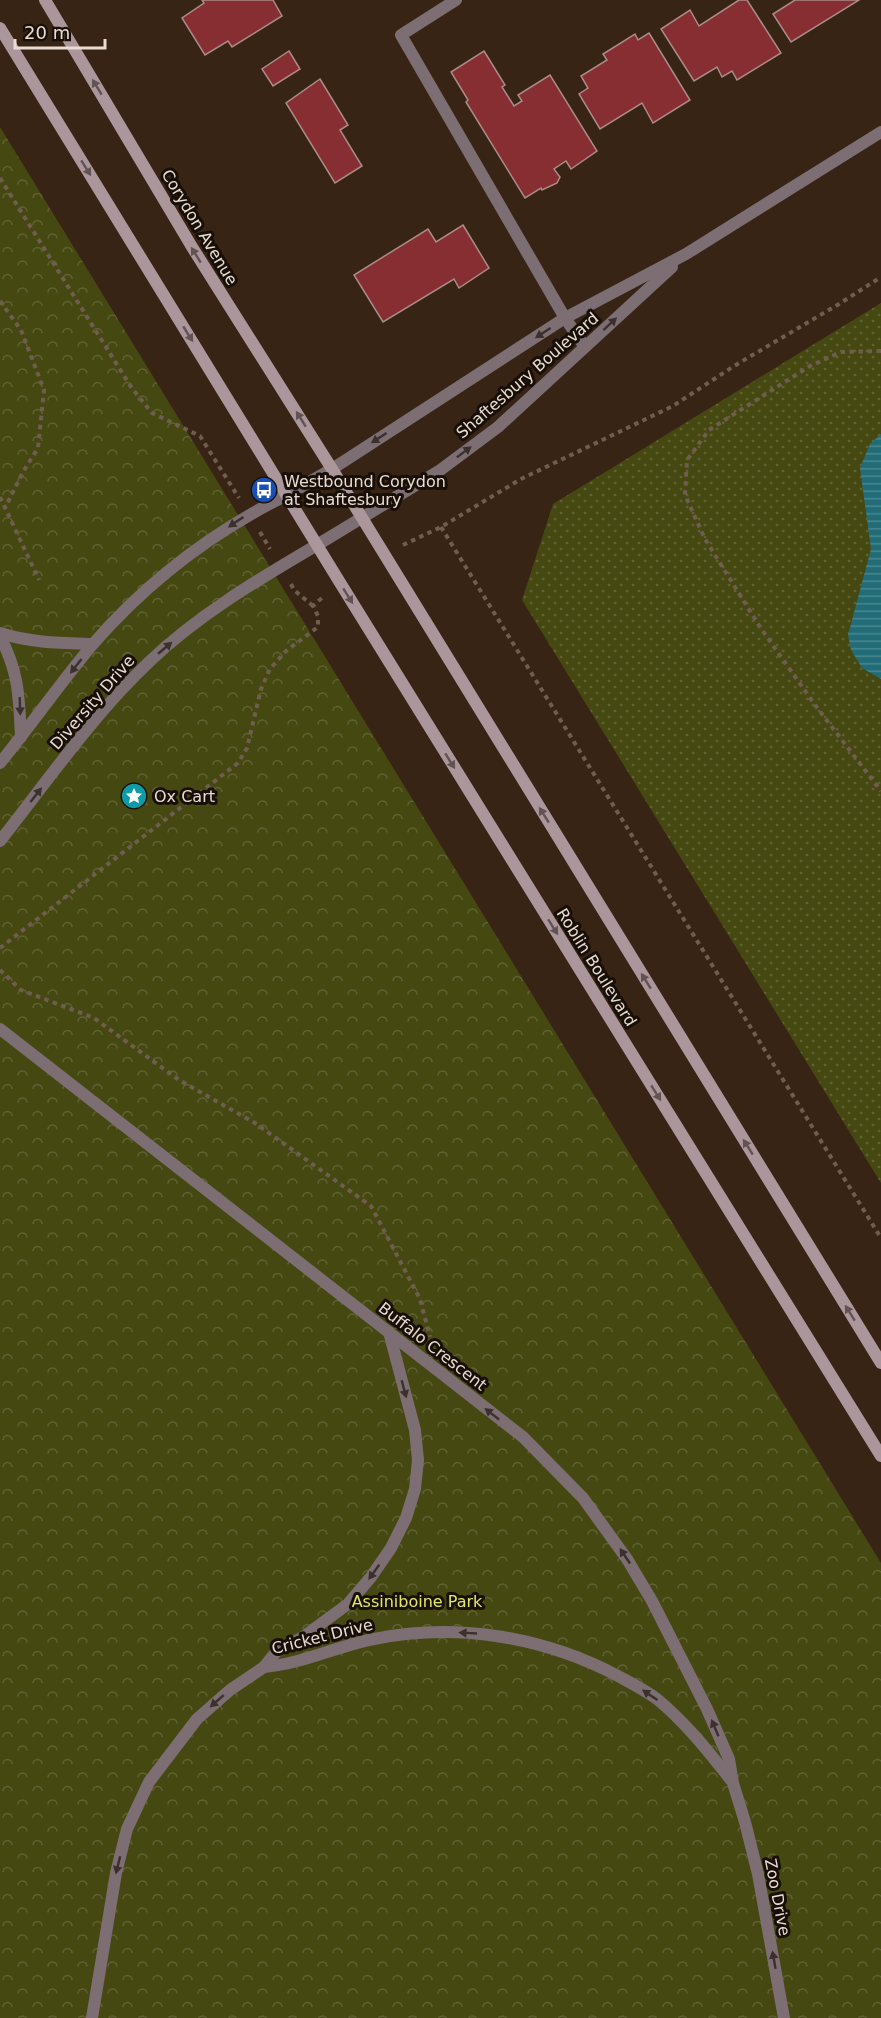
<svg xmlns="http://www.w3.org/2000/svg" width="881" height="2018" viewBox="0 0 881 2018" font-family="'DejaVu Sans',sans-serif">
  <defs>
    <pattern id="grass-dots" width="8" height="8" patternUnits="userSpaceOnUse" patternTransform="scale(1.5)"><rect width="8" height="8" fill="#464812"/><path d="M2 2h.1M6 6h.1" fill="none" stroke="#616234" stroke-width="1.8" stroke-linecap="round"/></pattern>
    <pattern id="forest-crowns" width="20" height="18" patternUnits="userSpaceOnUse" patternTransform="scale(1.5)"><rect width="20" height="18" fill="#464812"/><path d="M2 6a3 3 0 1 1 6 0M12 15a3 3 0 1 1 6 0" fill="none" stroke="#616234"/></pattern>
    <pattern id="water-rules" width="6" height="5" patternUnits="userSpaceOnUse" patternTransform="scale(1.5)"><rect width="6" height="5" fill="#216c76"/><path d="M0 2.5h6" fill="none" stroke="#4c878f"/></pattern>
  </defs>
  <rect width="100%" height="100%" fill="#372414"/>
  <path fill="url(#grass-dots)" d="M881,303v880l-359,-583 31,-96z"/>
  <path fill="url(#forest-crowns)" d="M0,127l881,1436v455h-881z"/>
  <path fill="url(#water-rules)" d="M881,434v245l-19,-11 -11,-18 -3,-15 23,-86 -11,-81 10,-24z"/>
  <g fill="#872e32" stroke="#ab8b89" stroke-width="1.5">
    <path d="M202,0h71l9,16 -50,31 -4,-6 -23,14 -23,-37 22,-15z"/>
    <path d="M739,0h8l34,53 -44,27 -5,-9 -10,6 -5,-10 -23,14 -33,-52 29,-19 9,16z"/>
    <path d="M795,0h64l-68,42 -18,-28z"/>
    <path d="M649,33l41,67 -37,23 -11,-20 -42,26 -21,-35 9,-6 -7,-12 26,-16 -4,-6 32,-20 3,6z"/>
    <path d="M289,51l11,18 -27,17 -11,-17z"/>
    <path d="M484,51l21,34 -3,2 12,19 8,-5 -4,-6 32,-20 47,76 -26,18 -5,-8 -12,8 6,8 -3,6 -15,7 -1,-2 -16,10 -59,-96 2,-2 -17,-28z"/>
    <path d="M320,79l28,46 -8,5 22,36 -27,17 -49,-80z"/>
    <path d="M463,225l26,43 -30,20 -5,-9 -71,43 -29,-47 74,-46 8,13z"/>
  </g>
  <g fill="none" stroke-linecap="round" stroke-linejoin="round">
    <g stroke="#6f5e50" stroke-width="4" stroke-dasharray="4.5 4.5" stroke-linecap="butt">
      <path d="M0,178l131,209 21,26 48,23 39,62"/>
      <path d="M0,301l21,29 23,60 -6,58 -15,24 -18,36"/>
      <path d="M881,351l-40,1 -31,14 -101,64 -22,30 -2,35 20,44 55,88 55,78 66,86"/>
      <path d="M0,497l39,83"/>
      <path d="M441,527l440,711"/>
      <path d="M260,532l10,17"/>
      <path d="M403,545l38,-18 80,-48 152,-73 61,-40 105,-62 42,-27"/>
      <path d="M291,584l3,6 19,16"/>
      <path d="M0,948l238,-185 9,-15 14,-59 9,-20 16,-18 32,-24v-11l-5,-10 11,-10"/>
      <path d="M0,970l21,20 73,28 85,62 76,43 116,83 49,93 10,38"/>
    </g>
    <g stroke="#7c6e72" stroke-width="12">
      <path d="M456,0l-55,35 164,283 20,29"/>
      <path d="M0,633c31,10 61,10 93,11"/>
      <path d="M0,636c19,37 19,60 21,101"/>
    </g>
    <g stroke="#7c6e72" stroke-width="12">
      <path d="M0,763c32,-39 61,-81 93,-119 54,-62 121,-113 194,-149"/>
      <path d="M0,841c48,-61 93,-126 149,-179 49,-47 110,-83 168,-117"/>
      <path d="M0,1029l523,408 60,61 44,61 25,42 55,108 22,50 4,24 12,39 13,52 26,144"/>
      <path d="M264,1667c38,-3 73,-21 110,-28 83,-17 170,-2 244,37 13,7 27,14 39,23 29,24 51,52 74,81"/>
      <path d="M92,2018l24,-145 11,-44 22,-47 48,-63 33,-29 34,-23 12,-15 27,-15 45,-33 23,-27 20,-29 15,-30 9,-29 3,-29 -3,-30 -26,-98"/>
    </g>
    <g stroke="#7c6e72" stroke-width="12">
      <path d="M287,495l45,-26 233,-151 121,-64 195,-122"/>
      <path d="M317,545l122,-74 59,-44 174,-160"/>
    </g>
    <g stroke="#ab969b" stroke-width="12">
      <path d="M45,0l147,247 140,222 549,894"/>
      <path d="M0,28l339,553 542,875"/>
    </g>
  </g>
  <defs><path id="oneway-solid" d="M-6-.8H1V-3.2L6.5 0L1 3.2V.8H-6Z" transform="scale(1.5)"/></defs>
  <g fill="#625252">
    <use href="#oneway-solid" transform="translate(97 87) rotate(-121)"/>
    <use href="#oneway-solid" transform="translate(86 168) rotate(58)"/>
    <use href="#oneway-solid" transform="translate(196 255) rotate(-122)"/>
    <use href="#oneway-solid" transform="translate(188 334) rotate(58)"/>
    <use href="#oneway-solid" transform="translate(301 419) rotate(-122)"/>
    <use href="#oneway-solid" transform="translate(348 596) rotate(58)"/>
    <use href="#oneway-solid" transform="translate(450 761) rotate(58)"/>
    <use href="#oneway-solid" transform="translate(544 815) rotate(-122)"/>
    <use href="#oneway-solid" transform="translate(553 927) rotate(58)"/>
    <use href="#oneway-solid" transform="translate(646 981) rotate(-122)"/>
    <use href="#oneway-solid" transform="translate(656 1093) rotate(58)"/>
    <use href="#oneway-solid" transform="translate(748 1147) rotate(-122)"/>
    <use href="#oneway-solid" transform="translate(850 1313) rotate(-122)"/>
  </g>
  <g fill="#3b302d">
    <use href="#oneway-solid" transform="translate(610 324) rotate(-43)"/>
    <use href="#oneway-solid" transform="translate(543 333) rotate(147)"/>
    <use href="#oneway-solid" transform="translate(379 438) rotate(147)"/>
    <use href="#oneway-solid" transform="translate(464 452) rotate(-37)"/>
    <use href="#oneway-solid" transform="translate(236 522) rotate(146)"/>
    <use href="#oneway-solid" transform="translate(165 648) rotate(-40)"/>
    <use href="#oneway-solid" transform="translate(76 666) rotate(128)"/>
    <use href="#oneway-solid" transform="translate(20 706) rotate(88)"/>
    <use href="#oneway-solid" transform="translate(36 795) rotate(-52)"/>
    <use href="#oneway-solid" transform="translate(404 1389) rotate(75)"/>
    <use href="#oneway-solid" transform="translate(492 1414) rotate(-142)"/>
    <use href="#oneway-solid" transform="translate(625 1556) rotate(-124)"/>
    <use href="#oneway-solid" transform="translate(374 1572) rotate(126)"/>
    <use href="#oneway-solid" transform="translate(468 1633) rotate(-177)"/>
    <use href="#oneway-solid" transform="translate(650 1695) rotate(-146)"/>
    <use href="#oneway-solid" transform="translate(217 1701) rotate(139)"/>
    <use href="#oneway-solid" transform="translate(715 1728) rotate(-113)"/>
    <use href="#oneway-solid" transform="translate(118 1865) rotate(104)"/>
    <use href="#oneway-solid" transform="translate(774 1960) rotate(-100)"/>
  </g>
  <defs>
    <g id="bus-disc" transform="scale(1.35)"><circle r="9.5" fill="#1a4fb4" stroke="#180f08"/><path d="M-5-6H5V4H4V6H2V4H-2V6H-4V4H-5ZM-3.5-4V0h7V-4ZM-3.5 1.2v1.5H-2V1.2ZM2 1.2v1.5H3.5V1.2Z" fill="#fff"/></g>
    <g id="sight-disc" transform="scale(1.35)"><circle r="9.5" fill="#0f9aa8" stroke="#180f08"/><path d="M0-6L1.8-2.2L6-1.7L2.9 1.2L3.7 5.4L0 3.3L-3.7 5.4L-2.9 1.2L-6-1.7L-1.8-2.2Z" fill="#fff"/></g>
  </defs>
  <g fill-rule="evenodd">
    <use href="#bus-disc" x="264" y="490"/>
    <use href="#sight-disc" x="134" y="796"/>
  </g>
  <g text-anchor="middle" stroke-width="6" stroke-linejoin="round" paint-order="stroke">
    <g font-size="16" fill="#e9dcd2" stroke="#180f08">
      <text transform="translate(200 227) rotate(59)" y="6">Corydon Avenue</text>
      <text transform="translate(527 375) rotate(-41)" y="6">Shaftesbury Boulevard</text>
      <text transform="translate(92 702) rotate(-49)" y="6">Diversity Drive</text>
      <text transform="translate(597 967) rotate(58)" y="6">Roblin Boulevard</text>
      <text transform="translate(433 1346) rotate(38)" y="6">Buffalo Crescent</text>
      <text transform="translate(322 1636) rotate(-14)" y="6">Cricket Drive</text>
      <text transform="translate(778 1897) rotate(79)" y="6">Zoo Drive</text>
    </g>
    <g font-size="16" fill="#e9dcd2" stroke="#180f08" text-anchor="start">
      <text x="284" y="487">Westbound Corydon<tspan x="284" dy="18">at Shaftesbury</tspan></text>
      <text x="154" y="802">Ox Cart</text>
    </g>
    <g font-size="16" fill="#e0e766" stroke="#180f08">
      <text x="417" y="1607">Assiniboine Park</text>
    </g>
  </g>
  <path d="M15 39v9h90v-9" fill="none" stroke="#e9dcd2" stroke-width="3"/>
  <text x="24" y="39" font-size="18" fill="#e9dcd2" stroke="#180f08" stroke-width="4.5" paint-order="stroke">20 m</text>
</svg>
